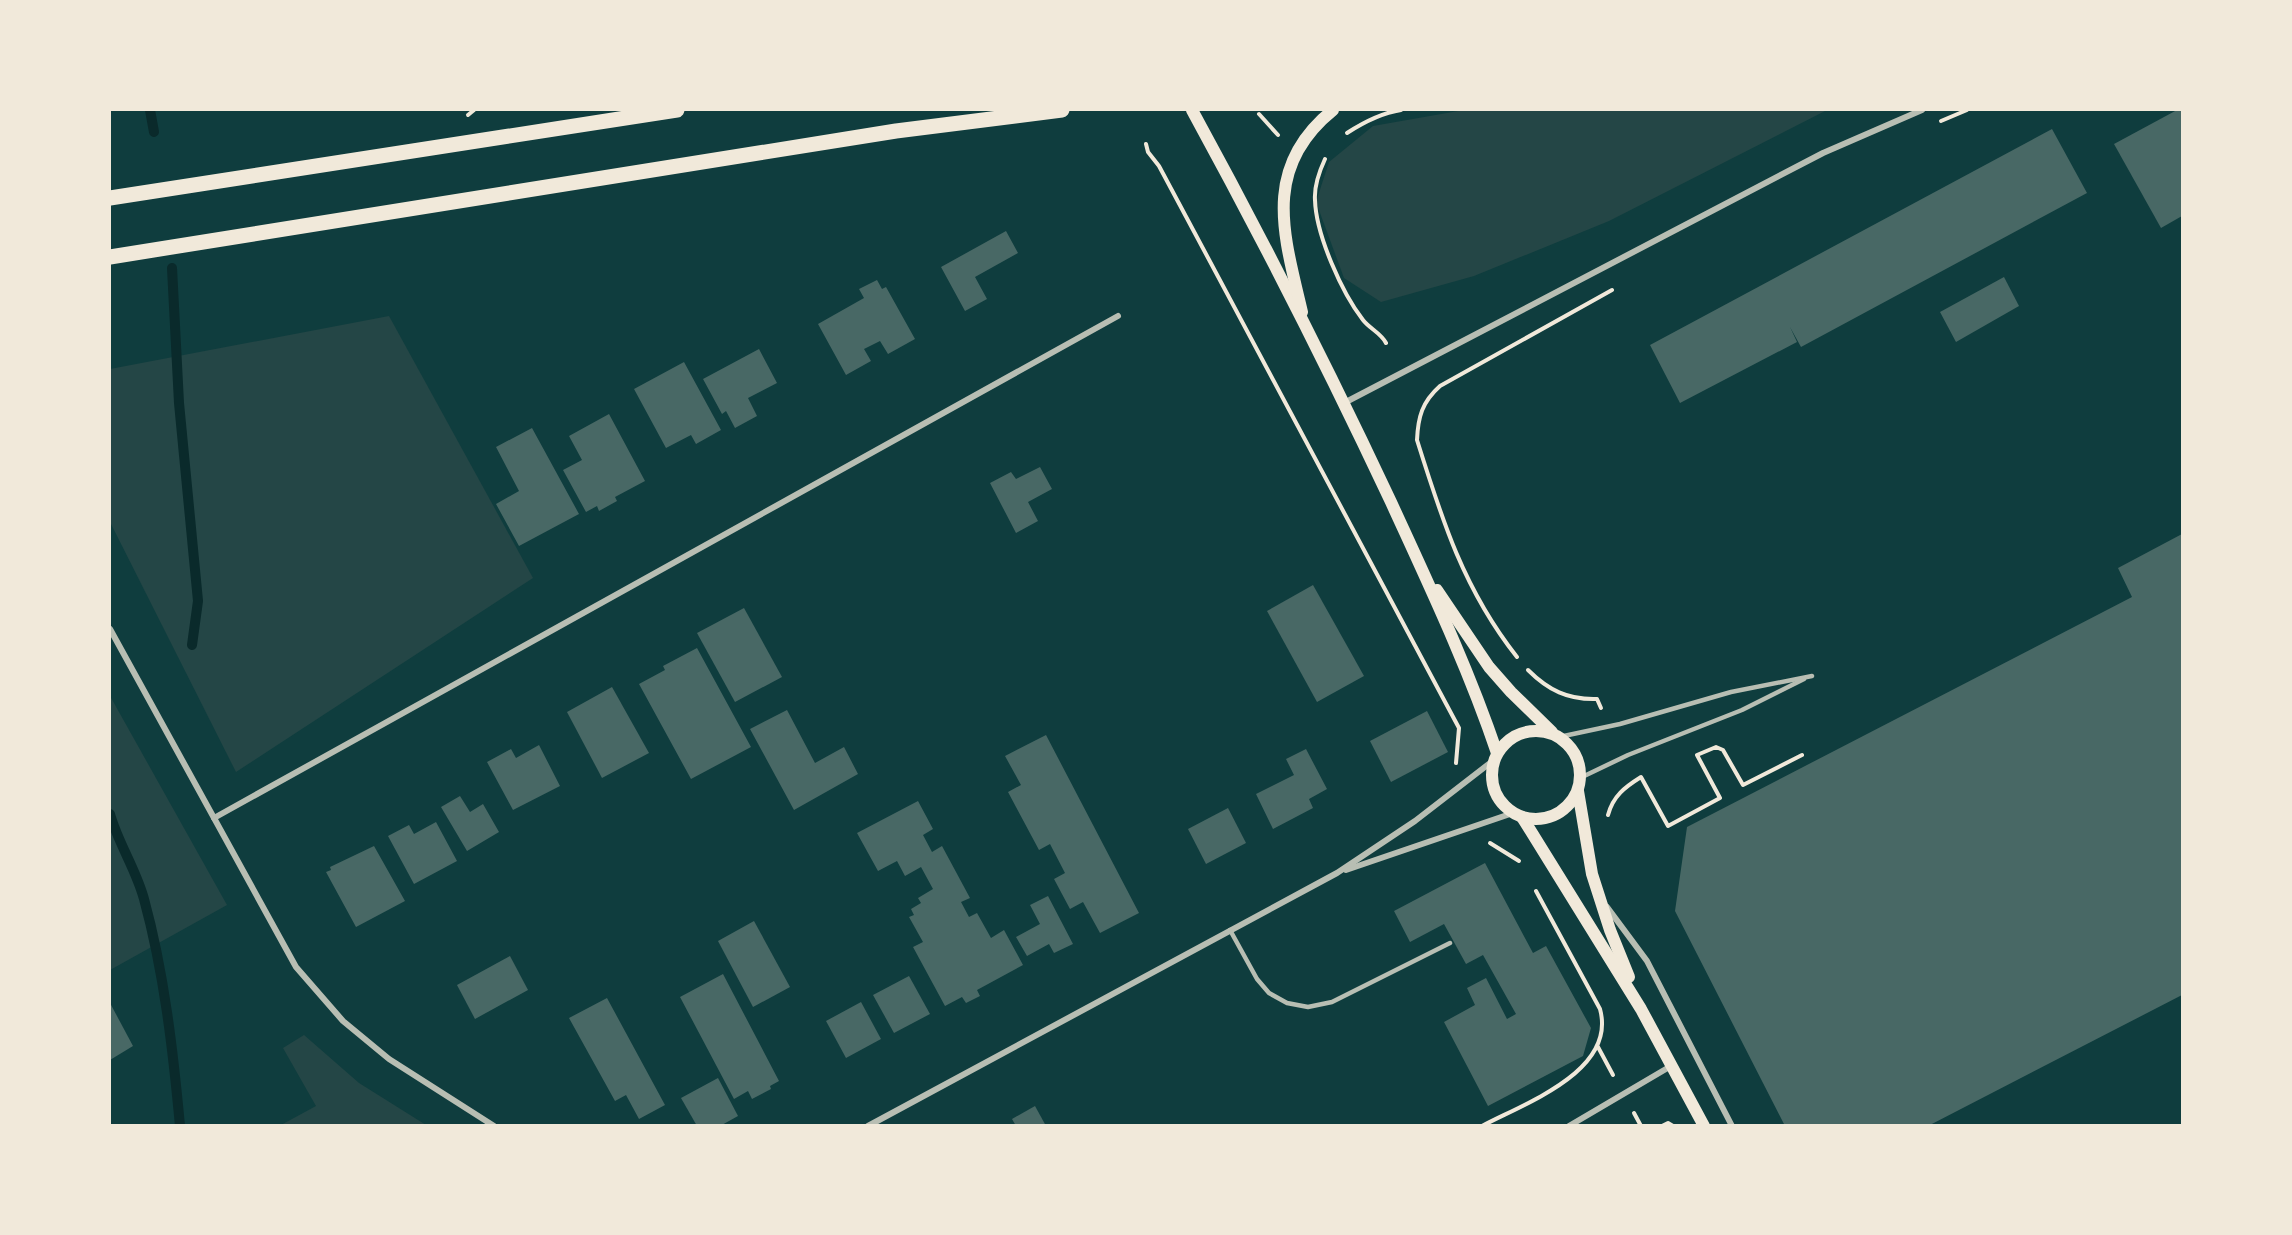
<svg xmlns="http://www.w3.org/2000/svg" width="2292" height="1235" viewBox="0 0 2292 1235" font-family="'Fira Sans Condensed',sans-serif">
  <rect width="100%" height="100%" fill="#0f3d3e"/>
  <g fill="#244646">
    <path d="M1464,110h363l-218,111 -135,55 -93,26 -37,-24 -28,-76 13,-40 44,-36z"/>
    <path d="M389,316l144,262 -297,194 -126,-250v-153z"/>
    <path d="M110,696l117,209 -117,65z"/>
    <path d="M304,1035l55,48 67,42h-145l35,-19 -33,-58z"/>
  </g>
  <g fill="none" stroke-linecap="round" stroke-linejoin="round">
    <g stroke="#0a2a2b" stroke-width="10">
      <path d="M150,110l4,22"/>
      <path d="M172,268l7,135 19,198 -6,44"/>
      <path d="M110,814c8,29 26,55 34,85 20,73 29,151 36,227"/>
    </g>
  </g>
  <g fill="#486865">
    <path d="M2177,110h5v106l-21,12 -47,-84z"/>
    <path d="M2052,129l35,64 -286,154 -11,-20 7,15 -117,61 -30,-58z"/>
    <path d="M1006,231l12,22 -43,24 12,22 -22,12 -24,-44z"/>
    <path d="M2004,277l15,29 -63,36 -16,-30z"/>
    <path d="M877,280l5,9 4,-2 29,52 -27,15 -8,-13 -16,8 7,12 -25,14 -28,-51 46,-26 -5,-9z"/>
    <path d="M759,349l18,34 -29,15 9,18 -22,12 -9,-17 -4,3 -19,-35z"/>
    <path d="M684,362l37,68 -25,14 -5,-9 -25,13 -32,-59z"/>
    <path d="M609,414l36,67 -30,16 2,4 -18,10 -2,-5 -11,6 -23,-42 19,-10 -13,-24z"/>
    <path d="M532,428l47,86 -60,32 -23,-42 23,-13 -23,-44z"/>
    <path d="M1040,467l12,22 -24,13 10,19 -22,12 -26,-50 21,-11 5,7z"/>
    <path d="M2182,534v461l-254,131h-143l-110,-215 12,-84 445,-230 -14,-29z"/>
    <path d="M1313,585l51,91 -47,26 -50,-91z"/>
    <path d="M744,608l38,69 -47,25 -38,-69z"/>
    <path d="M697,648l54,99 -60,32 -52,-95 26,-14 -2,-4z"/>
    <path d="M612,687l37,66 -47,25 -35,-66z"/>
    <path d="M787,710l28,53 29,-16 14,27 -64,36 -44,-81z"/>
    <path d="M1427,711l21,41 -57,30 -21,-41z"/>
    <path d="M1046,735l93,178 -39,20 -17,-31 -13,7 -16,-30 11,-6 -15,-29 -11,6 -31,-58 13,-7 -16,-29z"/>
    <path d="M539,745l21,41 -47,24 -26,-48 24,-13 5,9z"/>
    <path d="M1306,749l21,40 -18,10 4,9 -40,21 -17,-35 38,-19 -8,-16z"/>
    <path d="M460,796l10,16 13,-8 16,28 -32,19 -26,-44z"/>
    <path d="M918,801l15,28 -10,6 9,17 10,-6 28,52 -9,4 8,15 8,-4 14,25 13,-8 19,35 -46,25 3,6 -14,7 -4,-6 -17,9 -32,-59 10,-5 -14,-25 5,-2 -3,-6 10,-6 -3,-5 15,-9 -12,-22 -16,9 -8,-15 -19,10 -21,-38z"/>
    <path d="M1228,808l18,35 -40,21 -18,-35z"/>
    <path d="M436,822l21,39 -43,23 -26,-48 21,-11 5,9z"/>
    <path d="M374,846l31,55 -49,26 -30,-55 5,-2 -1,-3z"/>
    <path d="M1485,863l48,90 13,-7 45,82 -8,28 -95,50 -44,-84 31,-17 -8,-17 19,-10 21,41 9,-5 -33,-59 -17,9 -22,-40 -34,18 -16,-31z"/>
    <path d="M1048,896l25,48 -19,9 -5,-9 -22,12 -11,-19 24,-13 -10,-19z"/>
    <path d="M754,921l36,66 -37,20 -35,-66z"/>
    <path d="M510,956l18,34 -53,29 -18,-34z"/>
    <path d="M723,974l56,107 -9,5 1,3 -19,10 -4,-8 -14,8 -54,-102z"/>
    <path d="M909,976l21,38 -36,19 -21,-38z"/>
    <path d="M607,998l58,107 -26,14 -13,-24 -11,6 -46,-83z"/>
    <path d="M861,1002l20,37 -35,19 -20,-37z"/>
    <path d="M110,1003l23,43 -23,14z"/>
    <path d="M718,1078l20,38 -18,10h-23l-16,-28z"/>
    <path d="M1035,1106l11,20h-30l-4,-7z"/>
  </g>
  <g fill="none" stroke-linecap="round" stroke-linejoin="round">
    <g stroke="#f1e9da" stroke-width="4">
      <path d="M1259,114l19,21"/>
      <path d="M468,115l6,-5"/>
      <path d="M1941,121l26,-11"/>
      <path d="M1347,133c17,-11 34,-20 54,-23"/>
      <path d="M1146,144l2,8 11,14 300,562 -3,35"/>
      <path d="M1325,159c-6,13 -11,27 -10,41 1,35 27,93 48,120 7,9 18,13 23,23"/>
      <path d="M1517,657c-53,-67 -75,-137 -100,-217 1,-23 5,-38 23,-54l172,-96"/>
      <path d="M1528,670c20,20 40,30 69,29l4,9"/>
      <path d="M1608,815c5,-19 17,-28 33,-38l27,49 52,-28 -23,-43 19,-8 7,3 20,35 59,-30"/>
      <path d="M1490,843l29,18"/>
      <path d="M1598,1047l15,28"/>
      <path d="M1634,1113l7,13"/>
      <path d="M1482,1126c43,-23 135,-55 118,-117l-64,-118"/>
      <path d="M1662,1126l6,-3 5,3"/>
    </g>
    <g stroke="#b8beb3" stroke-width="4.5">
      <path d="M1559,737l61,-13 111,-32 81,-16"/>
      <path d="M1580,778l48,-23 114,-45 62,-31"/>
      <path d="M1230,930l27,49 12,14 18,10 21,4 24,-5 118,-59"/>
    </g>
    <g stroke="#b8beb3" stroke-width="6">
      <path d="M1344,403l479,-250 99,-43"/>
      <path d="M110,629l186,338 47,54 46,38 105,67"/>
      <path d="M214,818l904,-502"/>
      <path d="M1346,870l167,-57"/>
      <path d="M1607,907l40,54 85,165"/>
      <path d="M868,1126l469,-253 78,-52 79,-61"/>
      <path d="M1569,1126l102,-60"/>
    </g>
    <g stroke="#f1e9da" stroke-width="12">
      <path d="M1192,110c70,128 137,260 199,392 38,83 77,165 106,251"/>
      <path d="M1302,312c-18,-77 -41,-144 31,-202"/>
      <path d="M1437,590l52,77 22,25 41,40"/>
      <circle cx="1536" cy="775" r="44"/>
      <path d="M1578,791l14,83 18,56 19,47"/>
      <path d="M1522,817l119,192 63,117"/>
    </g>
    <g stroke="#f1e9da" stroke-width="15">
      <path d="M110,198l567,-88"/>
      <path d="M110,257l786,-126 166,-21"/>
    </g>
  </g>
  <rect width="2292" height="1235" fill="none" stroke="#f1e9da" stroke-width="222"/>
</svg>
